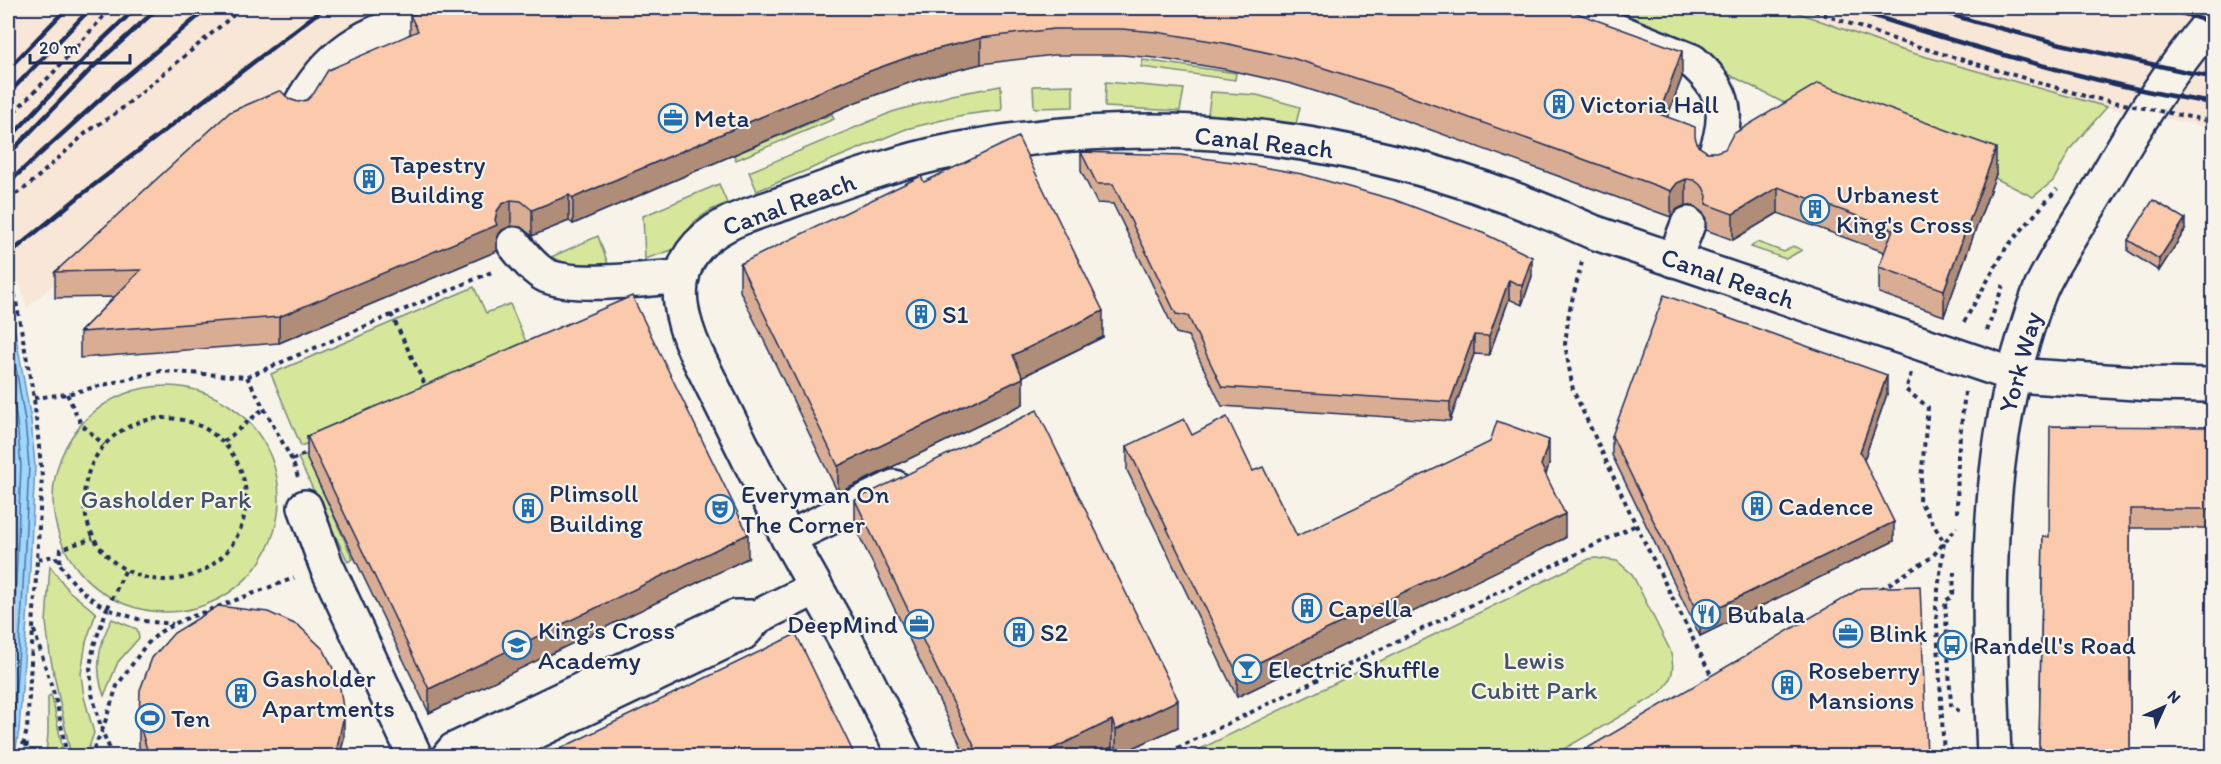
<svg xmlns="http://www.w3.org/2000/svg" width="2221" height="764" viewBox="0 0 2221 764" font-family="Itim,sans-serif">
  <rect width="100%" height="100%" fill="#f7f3e8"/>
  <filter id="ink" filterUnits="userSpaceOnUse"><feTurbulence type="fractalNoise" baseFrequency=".0167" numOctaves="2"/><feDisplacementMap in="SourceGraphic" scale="12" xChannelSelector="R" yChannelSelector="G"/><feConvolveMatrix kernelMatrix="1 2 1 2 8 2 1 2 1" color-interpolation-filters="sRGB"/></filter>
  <g filter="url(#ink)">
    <g fill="#f8e6d6">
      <path d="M8,8h400l-6,3 -13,-1 -156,114 -206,184 -6,-21 -13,-25z"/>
      <path d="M1785,8h428v120l-128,-25 -187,-54z"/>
    </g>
    <g fill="#d6e69a" stroke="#788a7c" stroke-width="1.5">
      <path d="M1587,8h198l113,41 209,58 -36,41 -18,33 -20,16 -54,-27 -83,-23 -116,-46 -65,-34z"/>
      <path d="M1143,60l93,13 -1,7 -94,-13z"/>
      <path d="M1106,82l78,7 -4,22 -75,-4z"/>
      <path d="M1073,85v22l-39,1 -1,-22z"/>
      <path d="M1001,86l1,24 -39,5 -57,14 -149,62 -8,-19 143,-60 60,-17z"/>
      <path d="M1211,92l46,3 43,12 -4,17 -88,-10z"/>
      <path d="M832,114l2,5 -98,41 -2,-5z"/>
      <path d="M719,184l8,19 -16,7 -16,11 -20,28 -30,10 -2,-43z"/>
      <path d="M598,236l10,28c-21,2 -38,3 -57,-7z"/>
      <path d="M1757,242l27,10 9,-6 9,4 -16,9 -35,-12z"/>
      <path d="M474,287l12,26 24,-9 19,45 -228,97 -30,-72z"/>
      <circle cx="166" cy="499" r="113"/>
      <path d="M436,398l-128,61 45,100 -5,3 -50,-104z"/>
      <path d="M1596,558l21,3 15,13 38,76c6,19 2,33 -13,45l-105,61h-366l403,-197z"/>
      <path d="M50,566l19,25 27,22 -10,29 -5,32 3,23 10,36 -8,23h-15l-21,-101 -4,-33z"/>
      <path d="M112,619l25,10 2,9 -21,24 -14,34c-10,-27 -6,-52 8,-77z"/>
      <path d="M50,695l2,2 12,59h-18l2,-23v-36z"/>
    </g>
    <path fill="#9ed6fe" stroke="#6a93be" stroke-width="1.5" d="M8,292l23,128 4,46 -7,140 -9,124 -3,18 -5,8h-3z"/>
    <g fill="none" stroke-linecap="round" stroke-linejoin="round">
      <g stroke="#4f729e" stroke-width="1.5">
        <path d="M8,321l17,100 4,45 -7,140 -9,123 -5,22"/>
        <path d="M8,365l9,57 4,44 -6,139 -7,99"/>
        <path d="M8,418l4,48 -4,104"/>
      </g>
      <g stroke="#1b2f5e" stroke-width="38">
        <g id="minor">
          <path d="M1560,8l132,53c36,31 38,56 21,99"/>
          <path d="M298,109c28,-53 68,-81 128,-90"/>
          <path d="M514,244c9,11 20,26 33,32 32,13 99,2 135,1"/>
          <path d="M1674,260l14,-36"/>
          <path d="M305,507l21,58 89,191"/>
          <path d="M788,538l106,-51"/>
          <path d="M757,617l59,-29"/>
          <path d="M449,756l5,-6 281,-133h22l-14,16 -258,123"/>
          <path d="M905,756l-47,-94 -70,-124 -92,-185c-14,-31 -25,-69 -4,-100 22,-31 61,-39 95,-51 46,-17 98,-36 145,-47 103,-23 214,-30 318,-19 119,13 234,46 343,96l421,143 137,9 56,1 7,2"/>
        </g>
      </g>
      <g stroke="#1b2f5e" stroke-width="38">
        <path id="major" d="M1994,756c-5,-133 -11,-267 24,-397 7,-24 14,-50 24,-73 15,-32 40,-67 58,-98 34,-60 69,-117 114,-170"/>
      </g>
      <g stroke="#1b2f5e" stroke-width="4" stroke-dasharray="4.5 4.5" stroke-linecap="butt">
        <path d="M1806,8l93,33 189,56"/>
        <path d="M8,118l45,-45 58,-65"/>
        <path d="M2205,120l9,2"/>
        <path d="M8,199l20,-13 59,-54 32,-21 123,-103"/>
        <path d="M1582,262l-13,50 -4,32 8,46 63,135 77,154"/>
        <path d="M8,277l7,19 19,102 8,78 -15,254 -7,26"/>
        <path d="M391,314l36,75"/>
        <path d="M1964,322l42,-74 51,-59"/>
        <path d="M1987,331l16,-46"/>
        <path d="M1911,373l-5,17 22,17 -9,93 25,42 -8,64 8,150"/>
        <path d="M247,377l247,-106"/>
        <path d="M67,394l14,30 23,21"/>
        <path d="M34,398l33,-4 93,-23 87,6 45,83 6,17"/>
        <circle cx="165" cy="499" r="81"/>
        <path d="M224,442l40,-34"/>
        <path d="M292,460l18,-9"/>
        <path d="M1957,513l1,-58 7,-63"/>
        <path d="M38,559l17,-3c15,25 27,38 52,53l-13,36 -4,22 2,27 10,37 -12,25"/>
        <path d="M60,562l1,-13 32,-11"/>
        <path d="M125,571l-18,38 37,12 29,3"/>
        <path d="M1954,572l-1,24 -8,5 6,104 8,6"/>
        <path d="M1881,589l51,-32 25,-30"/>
        <path d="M34,630l23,74 10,52"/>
        <path d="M26,756l1,-17"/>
        <path d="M113,756l-11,-25 15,-45 28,-40 15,-14 20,-11 114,-43"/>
        <path d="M1161,756l475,-231"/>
      </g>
      <use href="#minor" stroke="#f7f3e8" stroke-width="33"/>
      <use href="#major" stroke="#f7f3e8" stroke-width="33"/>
      <g stroke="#1b2f5e" stroke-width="4.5">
        <path d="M1851,8c58,20 116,37 175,53 62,17 124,33 188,42"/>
        <path d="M1930,8l46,14 85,22 153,34"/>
        <path d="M2165,8l49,15"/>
        <path d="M8,69l59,-61"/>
        <path d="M8,94l83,-86"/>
        <path d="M8,140l92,-98 36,-34"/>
        <path d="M8,155l84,-87 66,-60"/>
        <path d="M8,183l109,-99 91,-76"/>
        <path d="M8,255l73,-60 243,-187"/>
      </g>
      <path stroke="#1b2f5e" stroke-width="4" stroke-dasharray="4.5 4.5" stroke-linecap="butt" d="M2088,97l117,23"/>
    </g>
    <g fill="#d8ad93" stroke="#1b2f5e" stroke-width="1.5">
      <path d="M1563,8l119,69 -15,40 28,22 3,7 9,6 289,22 -52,142 -65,-23v-26l5,-15 -106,-39 -45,27 -27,-10v-11l-3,-6 -9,-7 -8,-1 -9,4 -6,8 -284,-103 -95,-30 -68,-15 -68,-11 -34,-3h-68l-73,9 -64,16 -61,22 -283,122 -4,-3 -37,15 -11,-9 -10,-1 -9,4 -5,6v15l-218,92 -199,15v-26l34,-35 -59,1v-26l234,-173 9,3 9,-2 103,-66v-19l82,-4z"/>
      <path d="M1081,152l451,124 -10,29 -13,-6 -20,56 -15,-1 -24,67 -228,-15 -34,-70 -12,-3 -63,-129 -16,-1 -16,-32z"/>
      <path d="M924,182l179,155 -81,40 1,27 -185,89 -98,-202v-27z"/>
      <path d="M2185,230l-26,41 -31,-20v-11z"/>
      <path d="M1887,394l-23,66 30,81 -194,95 -88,-181v-19z"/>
      <path d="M2214,427v101h-84v228h-91l4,-219h6z"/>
      <path d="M1192,435l61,36 44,65 252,-72 -3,11 19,63 -328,159 -110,-227v-24z"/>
      <path d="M307,436l441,122 -319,155 -122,-254z"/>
      <path d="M855,500l323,227 -62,29 -4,-9 -20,9h-126l-111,-229z"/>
      <path d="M139,723l205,15 -4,18h-198l-3,-9z"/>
    </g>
    <g fill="#b08d78" stroke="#1b2f5e" stroke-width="1.5">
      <path d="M981,38v26l-64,16 -61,22 -283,122v-26l283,-122 61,-22z"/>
      <path d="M1682,51v26l-23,63v-26z"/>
      <path d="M1996,148v26l-52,142v-26z"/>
      <path d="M1686,179v26l-9,4 -6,8v-26l6,-8z"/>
      <path d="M1778,187v26l-45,27v-26z"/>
      <path d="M569,195v26l-37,15v-26z"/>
      <path d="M511,200v26l-9,4 -5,6v15l-218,92v-26l216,-97 2,-9 5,-7z"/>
      <path d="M2185,219v11l-26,41v-12z"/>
      <path d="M1532,257v19l-10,29v-19z"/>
      <path d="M1509,280v19l-20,56v-19z"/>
      <path d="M1103,311v26l-90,44v-26z"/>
      <path d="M1474,335v19l-24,67v-19z"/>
      <path d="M1887,375v19l-27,77v-19z"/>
      <path d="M1023,378v26l-185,89v-27z"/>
      <path d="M1549,440v24l-8,25v-24z"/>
      <path d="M1565,514v24l-328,159v-24z"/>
      <path d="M1894,522v19l-194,95v-20z"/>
      <path d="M748,534v24l-319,155v-24z"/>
      <path d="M1178,700v27l-62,29v-26z"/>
      <path d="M344,715v23l-4,18h-8z"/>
      <path d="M1112,720v27l-20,9h-42v-6z"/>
    </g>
    <g fill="#fbc9ab" stroke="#1b2f5e" stroke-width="1.5">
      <path d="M438,8h53l1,3 9,-3h1062l119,43 -23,63 36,13v10l3,9 9,6h9l9,-3 8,-15 85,-51 178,65 -52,142 -65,-23 14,-38 -115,-42 -45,27 -27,-10 1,-8 -4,-9 -9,-7 -8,-1 -9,4 -6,8 -284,-103 -95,-30 -68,-15 -68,-11 -34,-3h-68l-73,9 -64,16 -61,22 -283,122 -4,-3 -37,15 -11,-9 -10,-1 -9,4 -5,7 -2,9 2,5 -218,92 -199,15 61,-62 -86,2 175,-160 49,-21h2l8,8 9,3 9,-2 7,-7 14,-23 90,-39 -8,-16 20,-4z"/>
      <path d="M1018,137l85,174 -90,44 10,23 -185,88 -98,-202 181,-88 3,6z"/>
      <path d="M1081,152l99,3 60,8 62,11 93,26 88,33 49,24 -10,29 -13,-6 -20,56 -15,-1 -24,67 -228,-15 -34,-71 -12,-2 -63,-130h-16z"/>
      <path d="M2153,200l32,19 -26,40 -31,-19z"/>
      <path d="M1664,295l223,80 -27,77 34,70 -194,94 -88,-180z"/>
      <path d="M632,296l116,238 -319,155 -122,-253z"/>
      <path d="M1037,410l141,290 -62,30 -4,-10 -62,30 4,6h-75l-124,-256z"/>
      <path d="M1227,417l26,54 10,-4 34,69 193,-94 7,-21 52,19 -8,25 24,49 -328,159 -110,-227 57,-27 8,16z"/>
      <path d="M2050,426l164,1v82h-84v247h-87l-4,-12 4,-207h6z"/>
      <path d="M1920,586l7,170h-353l287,-168z"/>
      <path d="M218,606l50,6 31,14 25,24 15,31 5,34 -7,33 -5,8h-183l-10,-33 1,-33 12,-32 22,-25z"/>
      <path d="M796,634l59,122h-310z"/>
    </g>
  </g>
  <defs>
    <g id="building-ring" transform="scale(1.5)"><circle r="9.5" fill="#f7f3e8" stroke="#1f6fb2" stroke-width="1.5"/><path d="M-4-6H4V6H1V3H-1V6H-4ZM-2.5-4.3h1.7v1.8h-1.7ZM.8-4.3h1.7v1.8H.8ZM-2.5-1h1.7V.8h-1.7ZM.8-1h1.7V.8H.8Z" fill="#1f6fb2"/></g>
    <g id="office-ring" transform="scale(1.5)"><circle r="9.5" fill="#f7f3e8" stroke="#1f6fb2" stroke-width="1.5"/><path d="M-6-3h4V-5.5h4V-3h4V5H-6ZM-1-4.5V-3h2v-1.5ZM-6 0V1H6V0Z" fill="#1f6fb2"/></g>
    <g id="theatre-ring" transform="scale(1.5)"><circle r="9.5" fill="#f7f3e8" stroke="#1f6fb2" stroke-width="1.5"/><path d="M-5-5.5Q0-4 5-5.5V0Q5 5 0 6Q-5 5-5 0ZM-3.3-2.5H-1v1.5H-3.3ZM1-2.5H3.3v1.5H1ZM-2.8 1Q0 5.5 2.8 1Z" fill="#1f6fb2"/></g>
    <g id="restaurant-ring" transform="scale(1.5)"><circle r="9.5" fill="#f7f3e8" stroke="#1f6fb2" stroke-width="1.5"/><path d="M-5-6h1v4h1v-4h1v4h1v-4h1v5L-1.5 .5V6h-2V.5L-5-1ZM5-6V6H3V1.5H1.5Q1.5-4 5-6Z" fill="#1f6fb2"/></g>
    <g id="school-ring" transform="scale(1.5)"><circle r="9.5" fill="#f7f3e8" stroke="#1f6fb2" stroke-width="1.5"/><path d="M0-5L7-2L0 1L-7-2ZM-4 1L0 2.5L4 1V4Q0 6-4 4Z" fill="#1f6fb2"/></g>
    <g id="bus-ring" transform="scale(1.5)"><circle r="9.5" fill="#f7f3e8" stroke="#1f6fb2" stroke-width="1.5"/><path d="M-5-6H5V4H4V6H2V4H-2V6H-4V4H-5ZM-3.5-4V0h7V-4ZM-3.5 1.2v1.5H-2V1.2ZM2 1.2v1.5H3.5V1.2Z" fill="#1f6fb2"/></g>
    <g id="bar-ring" transform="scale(1.5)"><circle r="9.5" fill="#f7f3e8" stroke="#1f6fb2" stroke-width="1.5"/><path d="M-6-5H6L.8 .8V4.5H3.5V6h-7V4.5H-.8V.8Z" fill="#1f6fb2"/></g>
    <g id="stadium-ring" transform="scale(1.5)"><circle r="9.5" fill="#f7f3e8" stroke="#1f6fb2" stroke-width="1.5"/><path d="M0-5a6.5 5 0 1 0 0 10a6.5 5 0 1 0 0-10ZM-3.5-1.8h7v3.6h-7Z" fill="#1f6fb2"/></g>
  </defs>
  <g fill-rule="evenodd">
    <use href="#building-ring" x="1559" y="104"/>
    <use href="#office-ring" x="673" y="118"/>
    <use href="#building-ring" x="369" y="179"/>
    <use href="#building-ring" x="1815" y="209"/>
    <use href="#building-ring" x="921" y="314"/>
    <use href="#building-ring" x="1757" y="506"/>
    <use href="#building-ring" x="528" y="508"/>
    <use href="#theatre-ring" x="720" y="509"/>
    <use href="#building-ring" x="1307" y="608"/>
    <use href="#restaurant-ring" x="1706" y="614"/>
    <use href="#office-ring" x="919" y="624"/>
    <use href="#building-ring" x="1019" y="632"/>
    <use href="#office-ring" x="1848" y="633"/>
    <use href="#school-ring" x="517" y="645"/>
    <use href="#bus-ring" x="1952" y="645"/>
    <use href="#bar-ring" x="1247" y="669"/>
    <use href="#building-ring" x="1787" y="685"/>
    <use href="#building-ring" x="241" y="693"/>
    <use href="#stadium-ring" x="150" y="718"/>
  </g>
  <g text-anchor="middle" stroke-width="4.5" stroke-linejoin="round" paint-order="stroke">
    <g font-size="26" fill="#1b2f5e" stroke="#f7f3e8" text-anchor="start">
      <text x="1580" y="113">Victoria Hall</text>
      <text x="694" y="127">Meta</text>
      <text x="390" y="173">Tapestry<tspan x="390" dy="30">Building</tspan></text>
      <text x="1836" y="203">Urbanest<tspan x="1836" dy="30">King's Cross</tspan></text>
      <text x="942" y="323">S1</text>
      <text x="549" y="502">Plimsoll<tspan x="549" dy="30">Building</tspan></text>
      <text x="741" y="503">Everyman On<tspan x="741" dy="30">The Corner</tspan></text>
      <text x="1778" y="515">Cadence</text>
      <text x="1328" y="617">Capella</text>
      <text x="1727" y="623">Bubala</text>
      <text x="898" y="633" text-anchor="end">DeepMind</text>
      <text x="538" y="639">King’s Cross<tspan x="538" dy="30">Academy</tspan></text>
      <text x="1040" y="641">S2</text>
      <text x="1869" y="642">Blink</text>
      <text x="1973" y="654">Randell's Road</text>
      <text x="1268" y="678">Electric Shuffle</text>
      <text x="1808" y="679">Roseberry<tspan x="1808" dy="30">Mansions</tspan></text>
      <text x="262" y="687">Gasholder<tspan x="262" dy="30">Apartments</tspan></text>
      <text x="171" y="727">Ten</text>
    </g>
    <g font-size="26" fill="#1b2f5e" stroke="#f7f3e8">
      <text transform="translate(1264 142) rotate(6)" y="9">Canal Reach</text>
      <text transform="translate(789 204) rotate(-20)" y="9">Canal Reach</text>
      <text transform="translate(1728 278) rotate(19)" y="9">Canal Reach</text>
      <text transform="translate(2020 362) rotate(-75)" y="9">York Way</text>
    </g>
    <g font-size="26" fill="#40546a" stroke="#f7f3e8">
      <text x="166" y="508">Gasholder Park</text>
      <text x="1534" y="669">Lewis<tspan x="1534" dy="30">Cubitt Park</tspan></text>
    </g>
  </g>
  <rect width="2221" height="764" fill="none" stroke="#f7f3e8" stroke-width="30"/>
  <rect x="15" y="15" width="2191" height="734" fill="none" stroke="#1b2f5e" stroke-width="2" filter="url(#ink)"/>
  <g transform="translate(2164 707) rotate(45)" stroke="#f7f3e8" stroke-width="4.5" paint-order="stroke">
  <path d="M0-4.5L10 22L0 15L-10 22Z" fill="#1b2f5e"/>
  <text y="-9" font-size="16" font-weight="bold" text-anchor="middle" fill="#1b2f5e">N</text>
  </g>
  <path d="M30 54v9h100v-9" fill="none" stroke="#1b2f5e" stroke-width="3"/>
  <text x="39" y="54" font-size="18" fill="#1b2f5e" stroke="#f7f3e8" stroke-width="4.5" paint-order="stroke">20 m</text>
</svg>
